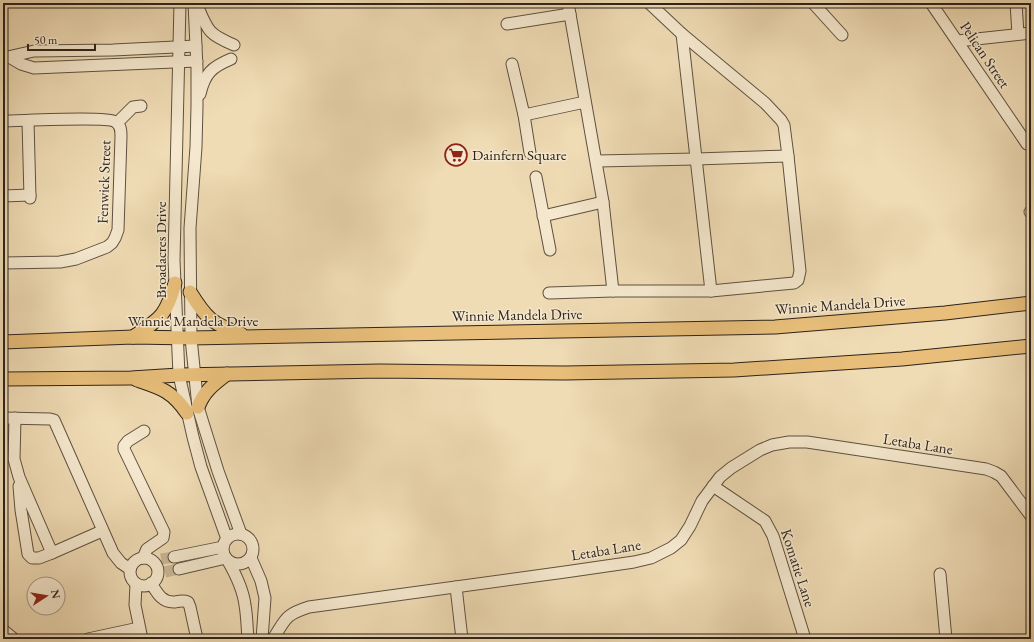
<svg xmlns="http://www.w3.org/2000/svg" width="1034" height="642" viewBox="0 0 1034 642" font-family="'EB Garamond',serif">
  <rect width="100%" height="100%" fill="#efdbb4"/>
  <filter id="stains"><feTurbulence type="fractalNoise" baseFrequency=".005" numOctaves="4"/><feColorMatrix values="0 0 0 0 .2 0 0 0 0 .09 0 0 0 0 .02 0 0 0 .5 -.17"/></filter>
  <radialGradient id="worn" r=".72"><stop offset=".6" stop-color="#630" stop-opacity="0"/><stop offset="1" stop-color="#630" stop-opacity=".3"/></radialGradient>
  <g fill="none" stroke-linecap="round" stroke-linejoin="round">
    <g stroke="#c8b695" stroke-width="11" stroke-dasharray="11 5.5" stroke-linecap="butt">
      <path d="M161,559l13,-2"/>
      <path d="M165,572l14,-3"/>
    </g>
    <g stroke="#5e5140" stroke-width="13">
      <g id="minor">
        <path d="M180,3l-6,257 5,115 14,62 8,30 26,72"/>
        <path d="M194,3l3,65v38l-1,41 -6,81 1,110 7,69 20,64 23,63"/>
        <path d="M568,3l35,199 10,89h98l83,-8 4,-3 2,-9 -12,-115 -4,-31 -3,-5 -16,-17 -83,-69 -33,-31"/>
        <path d="M813,3l29,32"/>
        <path d="M931,3l96,141"/>
        <path d="M1016,3l2,31"/>
        <path d="M197,5c11,26 11,29 37,40"/>
        <path d="M507,24l63,-10"/>
        <path d="M682,34l29,257"/>
        <path d="M958,41l73,-8"/>
        <path d="M9,57l12,7 13,4 163,-7"/>
        <path d="M3,58l31,-7 79,-1 83,-4"/>
        <path d="M512,64l12,51 6,38"/>
        <path d="M200,94c5,-21 12,-27 31,-35"/>
        <path d="M524,115l61,-13"/>
        <path d="M3,121c17,0 104,-5 113,1 5,4 5,9 5,14l-3,94 -3,8 -3,5 -5,4 -31,12 -16,3 -57,1"/>
        <path d="M28,121l2,77"/>
        <path d="M117,123l16,-16 8,-1"/>
        <path d="M597,161l99,-2 92,-3"/>
        <path d="M536,177l14,73"/>
        <path d="M3,196l27,-1"/>
        <path d="M1030,212l1,1"/>
        <path d="M543,216l60,-14"/>
        <path d="M549,293l64,-2"/>
        <path d="M3,418l47,1 4,1 59,133 8,10 9,6"/>
        <path d="M15,418l-1,41 5,18 33,76 50,-22"/>
        <path d="M19,486l2,24 7,44 4,4h7l13,-5"/>
        <path d="M713,486l52,35 8,15 32,103"/>
        <circle cx="238" cy="549" r="15"/>
        <path d="M174,557l49,-10"/>
        <path d="M143,558l4,-9 16,-11 1,-6 -40,-83v-3l4,-5 16,-10"/>
        <path d="M251,558l10,23 4,17 -3,41"/>
        <circle cx="144" cy="572" r="14"/>
        <path d="M228,561c8,14 15,28 17,44 2,11 2,23 3,34"/>
        <path d="M179,569l47,-11"/>
        <path d="M940,574l6,65"/>
        <path d="M151,583c6,10 11,20 24,19 5,-1 8,-2 13,0l2,5 7,32"/>
        <path d="M136,584l-1,21 7,34"/>
        <path d="M456,587l6,52"/>
        <path d="M3,630l11,9"/>
        <path d="M88,639l51,-11"/>
        <path d="M273,639c13,-20 11,-24 36,-32l256,-35 69,-10 17,-4 20,-10 10,-8 9,-14 12,-25 18,-24 11,-9 29,-18 12,-5 17,-3h18l179,27 8,3 7,4 30,40"/>
      </g>
    </g>
    <g stroke="#2d231a" stroke-width="15">
      <g id="major">
        <path d="M190,292c16,26 22,32 51,42"/>
        <path d="M133,337c28,-19 33,-21 42,-54"/>
        <path d="M3,342l130,-5 58,1 584,-11 170,-14 86,-10"/>
        <path d="M3,379l128,-1 48,-3 201,-4 185,2 169,-3 168,-11 129,-13"/>
        <path d="M137,380c24,8 35,11 50,33"/>
        <path d="M198,407c6,-16 16,-23 29,-33"/>
      </g>
    </g>
    <use href="#minor" stroke="#f5e8ce" stroke-width="11"/>
    <use href="#major" stroke="#e8be7a" stroke-width="13"/>
  </g>
  <defs>
    <g id="supermarket-ring" transform="scale(1.15)"><circle r="9.5" fill="#f5e8ce" stroke="#8f2418" stroke-width="1.5"/><path d="M-6-5.5h2.5l.6 2H6L4.5 2H-2.5L-4.4-4H-6ZM-1.5 3.2a1.3 1.3 0 1 0 .1 0ZM3 3.2a1.3 1.3 0 1 0 .1 0Z" fill="#8f2418"/></g>
  </defs>
  <g fill-rule="evenodd">
    <use href="#supermarket-ring" x="456" y="155"/>
  </g>
  <g text-anchor="middle" stroke-width="3" stroke-linejoin="round" paint-order="stroke">
    <g font-size="15" fill="#2d231a" stroke="#f5e8ce">
      <text transform="translate(985 55) rotate(56)" y="5">Pelican Street</text>
      <text transform="translate(104 182) rotate(-88)" y="5">Fenwick Street</text>
      <text transform="translate(161 250) rotate(-90)" y="5">Broadacres Drive</text>
      <text transform="translate(840 305) rotate(-4)" y="5">Winnie Mandela Drive</text>
      <text transform="translate(517 315) rotate(-1)" y="5">Winnie Mandela Drive</text>
      <text x="193" y="326">Winnie Mandela Drive</text>
      <text transform="translate(918 444) rotate(9)" y="5">Letaba Lane</text>
      <text transform="translate(606 550) rotate(-9)" y="5">Letaba Lane</text>
      <text transform="translate(798 568) rotate(72)" y="5">Komatie Lane</text>
    </g>
    <g font-size="15" fill="#2d231a" stroke="#f5e8ce" text-anchor="start">
      <text x="472" y="160">Dainfern Square</text>
    </g>
  </g>
  <rect width="1034" height="642" fill="none" stroke="#efdbb4" stroke-width="16"/>
  <rect x="4" y="4" width="1026" height="634" fill="none" stroke="#2d231a" stroke-width="2"/>
  <rect x="8" y="8" width="1018" height="626" fill="none" stroke="#2d231a"/>
  <g transform="translate(46 596) rotate(78)"><circle r="19" fill="#f5e8ce" stroke="#a59986"/>
  <path d="M0-3L7 15L0 10L-7 15Z" fill="#8f2418"/>
  <text y="-6" font-size="11" font-weight="bold" text-anchor="middle" fill="#2d231a">N</text>
  </g>
  <path d="M28 44v6h67v-6" fill="none" stroke="#2d231a" stroke-width="2"/>
  <text x="34" y="44" font-size="12" fill="#2d231a" stroke="#f5e8ce" stroke-width="3" paint-order="stroke">50 m</text>
  <rect width="100%" height="100%" filter="url(#stains)"/>
  <rect width="100%" height="100%" fill="url(#worn)"/>
</svg>
